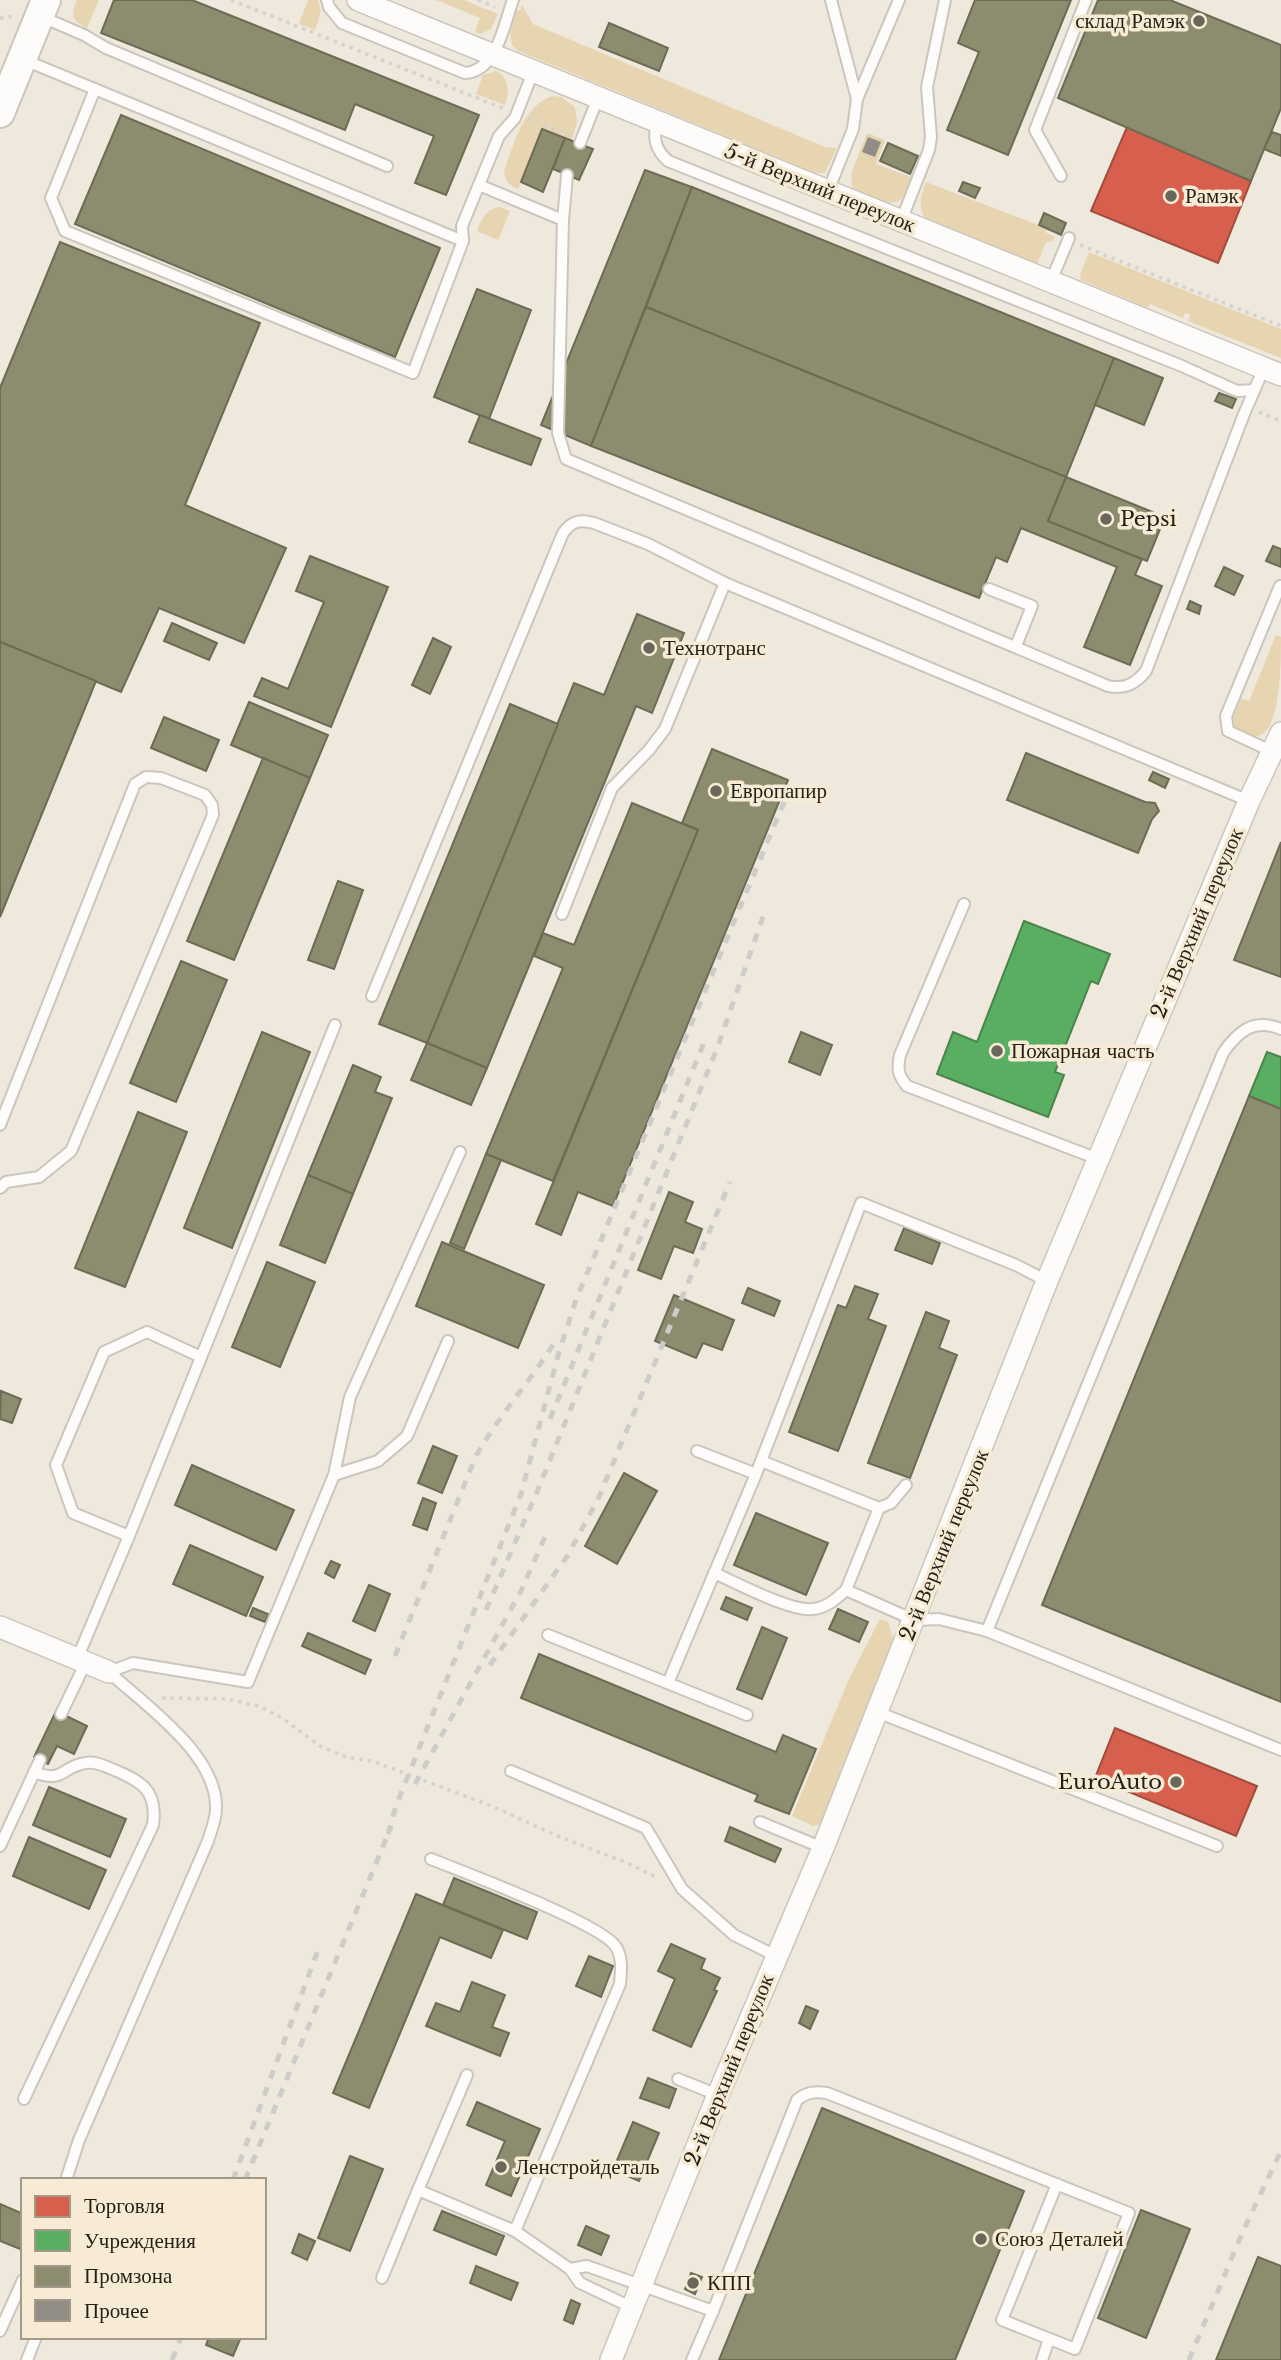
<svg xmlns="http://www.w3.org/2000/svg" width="1281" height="2360" viewBox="0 0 1281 2360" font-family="'Libre Baskerville',serif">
  <rect width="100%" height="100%" fill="#efe9dd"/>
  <g fill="#e7d5b2">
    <path d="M77,0h22l-12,28c-15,-7 -17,-13 -10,-28z"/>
    <path d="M308,0h10c5,11 1,19 -3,30l-16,-6z"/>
    <path d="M436,0h28l34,14 -7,15 -11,5 -5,-2 5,-14z"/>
    <path d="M522,5l11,19 292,123 12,1 -12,25h-10l-297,-122 -6,-6 -2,-13 7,-22 3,1z"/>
    <path d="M496,71c14,8 13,21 9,34l-29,-11 7,-19z"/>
    <path d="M552,96l9,1 14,10 2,15 -5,18 -30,-10 -24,59c-9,-4 -13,-8 -14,-19 11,-27 18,-63 48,-74z"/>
    <path d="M867,133l18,7 -9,24 35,13c-3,7 -5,17 -10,22 -11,11 -37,-6 -49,-11l-1,-14z"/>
    <path d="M926,182l120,46 -1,4 10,5 -2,4 -7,1 -9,22 -113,-47c-6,-13 -3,-22 2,-35z"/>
    <path d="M500,207l10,4 -12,29 -21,-9c5,-12 8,-22 23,-24z"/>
    <path d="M1089,252l192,77v29l-93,-37 2,-6 -5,-2 -2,5 -33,-14 -2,4 -67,-28 -1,-6z"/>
    <path d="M1276,635l5,2c0,25 0,98 -25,99 -9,0 -19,-6 -27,-10l12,-28 8,3z"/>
    <path d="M880,1619l8,3 7,22 -70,179 -12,3 -21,-10 57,-137z"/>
  </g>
  <g fill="#d6604d" stroke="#a14c3d" stroke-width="2">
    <path d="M1127,127l124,54 -33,82 -127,-52z"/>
    <path d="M1115,1728l142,58 -21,50 -141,-58z"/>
  </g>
  <g fill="#5aae61" stroke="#4a834b" stroke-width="2">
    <path d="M1024,921l86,33 -12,30 -7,-3 -36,91 9,3 -16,42 -111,-43 16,-42 24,10z"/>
    <path d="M1267,1052l14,5v52l-32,-13z"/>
  </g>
  <g fill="#8c8c6e" stroke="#6d6b54" stroke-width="2">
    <path d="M114,0h78l287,115 -33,80 -31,-12 19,-47 -79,-32 -10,26 -244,-97z"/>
    <path d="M975,0h96l-63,155 -61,-25 32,-78 -21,-9z"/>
    <path d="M1098,0h72l111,45v63l-30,73 -193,-83z"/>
    <path d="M609,23l59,25 -9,23 -60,-24z"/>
    <path d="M121,115l319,133 -45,109 -320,-133z"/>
    <path d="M542,129l23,9 -22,54 -22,-10z"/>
    <path d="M1272,132l9,3v21l-17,-7z"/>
    <path d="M565,138l28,11 -14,31 -26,-11z"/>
    <path d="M888,143l30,13 -8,18 -30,-13z"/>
    <path d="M645,170l47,17 -101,259 -50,-21z"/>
    <path d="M963,182l17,6 -5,10 -16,-7z"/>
    <path d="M692,187l422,171 -48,119 -420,-170z"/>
    <path d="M1044,213l22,10 -5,12 -22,-10z"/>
    <path d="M60,242l200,81 -75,182 101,43 -42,95 -85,-35 -38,84 -121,-50v-254z"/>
    <path d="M477,289l54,21 -42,109 -55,-22z"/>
    <path d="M646,307l420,170 -18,44 94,38 -7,16 27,11 -32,79 -46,-18 33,-80 -96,-39 -14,34 -11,-5 -17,41 -388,-152z"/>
    <path d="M1114,358l49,20 -19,47 -49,-20z"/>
    <path d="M1219,393l17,6 -4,9 -17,-7z"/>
    <path d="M480,415l61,24 -10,26 -62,-23z"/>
    <path d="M1066,477l99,40 -18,44 -99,-40z"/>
    <path d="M1273,546l8,3v18l-15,-6z"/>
    <path d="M310,556l78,31 -57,140 -77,-31 8,-18 26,11 36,-87 -28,-11z"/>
    <path d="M1224,567l19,9 -9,19 -19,-9z"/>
    <path d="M1190,601l11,5 -2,8 -12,-5z"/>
    <path d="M637,614l47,19 -32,80 -16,-7 -149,362 -60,-25 147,-360 30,12z"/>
    <path d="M172,623l45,20 -8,17 -45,-19z"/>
    <path d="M433,638l18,9 -21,47 -18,-9z"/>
    <path d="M0,642l96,39 -96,236z"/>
    <path d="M249,702l79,33 -18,43 -79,-33z"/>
    <path d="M510,704l48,20 -131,319 -48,-19z"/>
    <path d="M164,717l55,23 -13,31 -55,-23z"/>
    <path d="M712,749l76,31 -175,426 -35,-14 -17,43 -25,-11 162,-394 -16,-7z"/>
    <path d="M1026,753l119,49 10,1 4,8 -7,8 -14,34 -131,-53z"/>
    <path d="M263,758l47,20 -76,182 -47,-19z"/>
    <path d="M1153,772l16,7 -4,9 -16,-8z"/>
    <path d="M632,803l66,27 -145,351 -67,-27 77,-186 -29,-12 9,-23 31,12z"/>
    <path d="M1281,842v135l-47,-17z"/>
    <path d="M338,881l25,9 -29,79 -26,-9z"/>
    <path d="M181,961l46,19 -51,122 -46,-19z"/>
    <path d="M262,1032l48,20 -78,196 -48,-20z"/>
    <path d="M801,1032l31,13 -12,30 -31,-13z"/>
    <path d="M427,1043l60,25 -16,37 -60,-25z"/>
    <path d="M353,1065l28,12 -6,15 17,6 -39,96 -45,-19z"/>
    <path d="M1249,1096l32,13v593l-239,-97z"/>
    <path d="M138,1112l49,20 -62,155 -50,-19z"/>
    <path d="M486,1154l15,6 -37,89 -14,-6z"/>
    <path d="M308,1175l45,19 -28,69 -45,-18z"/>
    <path d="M669,1192l24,10 -8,20 17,7 -9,24 -19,-7 -13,33 -23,-9z"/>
    <path d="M904,1228l36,15 -8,21 -37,-14z"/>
    <path d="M442,1242l102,43 -26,63 -102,-42z"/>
    <path d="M267,1262l48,20 -35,85 -48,-20z"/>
    <path d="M855,1286l23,8 -10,25 18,7 -48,125 -49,-19 49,-127 8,3z"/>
    <path d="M748,1288l32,13 -6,15 -32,-13z"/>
    <path d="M674,1295l60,25 -12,30 -19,-7 -7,15 -41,-17z"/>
    <path d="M926,1312l23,9 -10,27 18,7 -47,123 -42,-15z"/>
    <path d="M1,1391l20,8 -9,24 -12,-4z"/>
    <path d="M433,1446l24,10 -15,37 -24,-10z"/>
    <path d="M192,1465l102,45 -18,40 -101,-45z"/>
    <path d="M624,1473l33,18 -40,73 -32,-18z"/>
    <path d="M423,1498l13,5 -9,27 -14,-5z"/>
    <path d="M756,1513l72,30 -22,52 -72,-30z"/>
    <path d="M190,1545l73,32 -17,39 -73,-32z"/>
    <path d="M331,1561l9,4 -6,13 -9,-5z"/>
    <path d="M369,1585l21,9 -15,37 -22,-10z"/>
    <path d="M726,1597l26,11 -5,12 -26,-11z"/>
    <path d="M253,1608l15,6 -3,8 -15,-6z"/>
    <path d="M838,1609l30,13 -9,20 -30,-13z"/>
    <path d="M762,1627l25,11 -25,61 -25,-10z"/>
    <path d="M308,1633l63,27 -6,14 -63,-28z"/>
    <path d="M539,1654l237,98 7,-17 33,14 -27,65 -34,-13 3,-6 -237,-97z"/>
    <path d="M56,1711l31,15 -13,28 -17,-8 -9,18 -14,-7z"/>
    <path d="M49,1787l77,32 -16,38 -77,-32z"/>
    <path d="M730,1827l51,22 -6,13 -50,-21z"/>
    <path d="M29,1837l77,33 -17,39 -76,-33z"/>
    <path d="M454,1878l83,34 -10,27 -84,-34z"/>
    <path d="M416,1894l87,36 -12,28 -51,-21 -71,171 -36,-15z"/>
    <path d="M671,1944l34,15 -4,10 19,9 -6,12 3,1 -26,56 -38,-17 22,-51 -17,-8z"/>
    <path d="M589,1956l24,10 -12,31 -25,-11z"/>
    <path d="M472,1982l33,13 -13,32 17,6 -9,23 -74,-30 10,-23 24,9z"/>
    <path d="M806,2006l12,5 -8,18 -11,-6z"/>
    <path d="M648,2078l28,11 -7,19 -29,-10z"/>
    <path d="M477,2102l63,27 -29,67 -25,-11 19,-44 -38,-16z"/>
    <path d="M822,2108l202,83 -69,169h-236z"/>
    <path d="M633,2122l26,11 -20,48 -26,-11z"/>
    <path d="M350,2156l33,13 -33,82 -32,-13z"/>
    <path d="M0,2204l23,10v27l-3,8 -20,-8z"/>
    <path d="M1141,2210l49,19 -44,109 -48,-20z"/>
    <path d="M442,2211l62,25 -8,19 -62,-25z"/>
    <path d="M586,2226l23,10 -8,19 -23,-10z"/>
    <path d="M299,2234l16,7 -8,19 -15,-7z"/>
    <path d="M1258,2257l23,9v94h-65z"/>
    <path d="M476,2266l42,17 -7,17 -41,-17z"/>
    <path d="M691,2273l11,4 -7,17 -10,-5z"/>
    <path d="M571,2300l9,4 -7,20 -9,-4z"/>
    <path d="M209,2337h32l-8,19 -27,-11z"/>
  </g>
  <path fill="#928d84" d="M868,137l13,5 -6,15 -13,-5z"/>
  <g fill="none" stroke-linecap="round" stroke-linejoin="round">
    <g stroke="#cbc6bd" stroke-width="14">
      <g id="service">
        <path d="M327,0l2,7 13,16 123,50c32,-2 39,-49 48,-73"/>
        <path d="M831,0l26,99"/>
        <path d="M40,16l44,19 22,13 281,118"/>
        <path d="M22,59l441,182"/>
        <path d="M95,89l-44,109 14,33 348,142 50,-132 -1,-15 37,-90 16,-18 18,-46"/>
        <path d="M659,122c-8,14 -3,28 9,39l514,205 55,25 17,-1"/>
        <path d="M580,143l18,-45"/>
        <path d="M567,175l-4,45 -5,213 8,26 542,227c17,4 28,-3 38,-15l98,-257 20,-46"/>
        <path d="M1061,176l-26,-46 51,-130"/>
        <path d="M479,185l84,35"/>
        <path d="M828,191l25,-62 4,-30 42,-99"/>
        <path d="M901,221l28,-71 2,-13 -4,-50 18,-87"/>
        <path d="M1051,281l18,-43"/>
        <path d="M989,589l43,17 -16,40"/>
        <path d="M1273,752l-45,-21 -2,-15 54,-130"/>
        <path d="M964,904l-64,151c-3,14 -2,20 7,31l191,73"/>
        <path d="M562,914l50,-126 37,-38 16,-21 60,-146 524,218"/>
        <path d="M372,996l191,-463c9,-12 17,-14 31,-10l54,21 77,39"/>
        <path d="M1281,1029c-27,-11 -43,2 -58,24l-236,578 294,119"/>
        <path d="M0,1125l135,-341 11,-7 15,1 44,17 7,10 1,10 -142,336 -32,26 -33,5 -6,6"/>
        <path d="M697,1451l59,23"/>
        <path d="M761,1461l118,47 -33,82"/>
        <path d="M334,1475l44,-14 29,-25 41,-95"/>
        <path d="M879,1508l12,-5 15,-18"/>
        <path d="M129,1536l206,-511"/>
        <path d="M714,1573c23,10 77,39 99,36 13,-1 23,-10 33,-19l68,30 25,-1 48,12"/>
        <path d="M548,1635l199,80"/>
        <path d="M77,1659l52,-123 -56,-23 -17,-48 48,-113 43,-20 54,25"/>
        <path d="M668,1683l88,-209 105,-271 155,62 31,16"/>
        <path d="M877,1712l340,134"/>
        <path d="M61,1714l25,-52"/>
        <path d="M511,1771l135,57 36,61 52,46 42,21"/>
        <path d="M760,1822l63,26"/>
        <path d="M0,1846l40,-86"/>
        <path d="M431,1859c32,13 172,65 185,88 7,11 5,25 4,37l-105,247"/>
        <path d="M467,2075l-49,115 97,41 55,38 10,14 53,25"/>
        <path d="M678,2079l40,16"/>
        <path d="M24,2099l129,-274c5,-35 -12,-44 -41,-56 -8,-3 -17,-8 -26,-6 -25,3 -21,21 -52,9"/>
        <path d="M66,2180l13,-40 129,-299c3,-10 8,-22 8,-32 2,-54 -70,-103 -107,-137l24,-9 115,19 86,-207 16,-78 110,-245"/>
        <path d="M570,2269l17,-3 126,45 -21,49"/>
        <path d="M382,2278l36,-88"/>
        <path d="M713,2311l84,-211c10,-8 18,-9 30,-7l302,120 -54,136 -73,-29 55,-136"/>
        <path d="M0,2331l23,-51"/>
        <path d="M27,2360l9,-23"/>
        <path d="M1042,2360l7,-21"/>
      </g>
    </g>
    <g stroke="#cbc6bd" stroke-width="24">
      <g id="minor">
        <path d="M358,0l923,375"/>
        <path d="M0,1627l109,45"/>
        <path d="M611,2360l107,-265 105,-247 224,-567 202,-480 32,-68"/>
      </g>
    </g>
    <g stroke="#cbc6bd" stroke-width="32">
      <path id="tertiary" d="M0,113l46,-113"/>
    </g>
    <g stroke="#d4d2cf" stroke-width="3.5" stroke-dasharray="3.5 5" stroke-linecap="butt">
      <path d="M231,0l274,109"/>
      <path d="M478,0l17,7"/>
      <path d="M0,18l16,-2"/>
      <path d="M528,119l42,16"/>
      <path d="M1080,245l201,81"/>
      <path d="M1259,412l22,9"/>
      <path d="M162,1698l65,1 32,7 23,12 38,28 26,11 29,5 119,45 66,30 65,25 33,16"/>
    </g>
    <use href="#service" stroke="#fdfcfa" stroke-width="10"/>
    <use href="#minor" stroke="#fdfcfa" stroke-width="21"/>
    <use href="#tertiary" stroke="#fdfcfa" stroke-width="28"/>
    <g stroke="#ceccc9" stroke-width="5" stroke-dasharray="9 9" stroke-linecap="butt">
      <path d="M550,1419l155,-379"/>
      <path d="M486,1610l53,-123 179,-441 48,-138"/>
      <path d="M395,1656l81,-200c24,-42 57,-78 82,-119"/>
      <path d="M490,1665l78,-110 31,-58 131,-315"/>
      <path d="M415,1784l106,-193 27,-61"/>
      <path d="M388,1834l8,-28 125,-312 38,-142 17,-52 216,-517"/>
      <path d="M233,2180l85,-230"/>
      <path d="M245,2180l146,-353"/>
      <path d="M172,2360l9,-23"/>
      <path d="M1189,2360l54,-129 38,-80"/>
    </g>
  </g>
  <g fill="#6b665c" stroke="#f7ebd5" stroke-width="2.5">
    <circle cx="1199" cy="21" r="7"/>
    <circle cx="1171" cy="196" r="7"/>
    <circle cx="1106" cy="519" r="7"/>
    <circle cx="649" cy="648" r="7"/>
    <circle cx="716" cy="791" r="7"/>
    <circle cx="997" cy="1051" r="7"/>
    <circle cx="1176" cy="1782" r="7"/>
    <circle cx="501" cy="2167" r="7"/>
    <circle cx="981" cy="2239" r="7"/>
    <circle cx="693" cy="2283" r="7"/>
  </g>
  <g text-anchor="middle" stroke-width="7" stroke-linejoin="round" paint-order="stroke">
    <g font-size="21" fill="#241f17" stroke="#f7ebd5" text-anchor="start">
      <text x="1185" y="28" text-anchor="end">склад Рамэк</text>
      <text x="1185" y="203">Рамэк</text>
      <text x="1120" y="526">Pepsi</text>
      <text x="663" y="655">Технотранс</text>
      <text x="730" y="798">Европапир</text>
      <text x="1011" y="1058">Пожарная часть</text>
      <text x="1162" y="1789" text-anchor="end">EuroAuto</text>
      <text x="515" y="2174">Ленстройдеталь</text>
      <text x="995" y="2246">Союз Деталей</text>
      <text x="707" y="2290">КПП</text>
    </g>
    <g font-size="21" fill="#241f17" stroke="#f7ebd5">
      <text transform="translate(820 188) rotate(22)" y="7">5-й Верхний переулок</text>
      <text transform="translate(1197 923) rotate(-67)" y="7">2-й Верхний переулок</text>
      <text transform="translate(944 1545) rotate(-68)" y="7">2-й Верхний переулок</text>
      <text transform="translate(729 2070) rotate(-68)" y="7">2-й Верхний переулок</text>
    </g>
  </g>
  <rect x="21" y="2178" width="245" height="161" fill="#f7ebd5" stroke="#a39989" stroke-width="2"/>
  <rect x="35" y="2196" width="35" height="21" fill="#d6604d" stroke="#a39989" stroke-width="2"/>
  <text x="84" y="2213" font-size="21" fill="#241f17">Торговля</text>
  <rect x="35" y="2230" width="35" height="21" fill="#5aae61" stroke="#a39989" stroke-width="2"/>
  <text x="84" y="2248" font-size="21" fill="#241f17">Учреждения</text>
  <rect x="35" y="2266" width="35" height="21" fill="#8c8c6e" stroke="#a39989" stroke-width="2"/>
  <text x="84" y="2283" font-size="21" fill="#241f17">Промзона</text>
  <rect x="35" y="2300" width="35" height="21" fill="#928d84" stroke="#a39989" stroke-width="2"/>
  <text x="84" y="2318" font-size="21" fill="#241f17">Прочее</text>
</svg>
